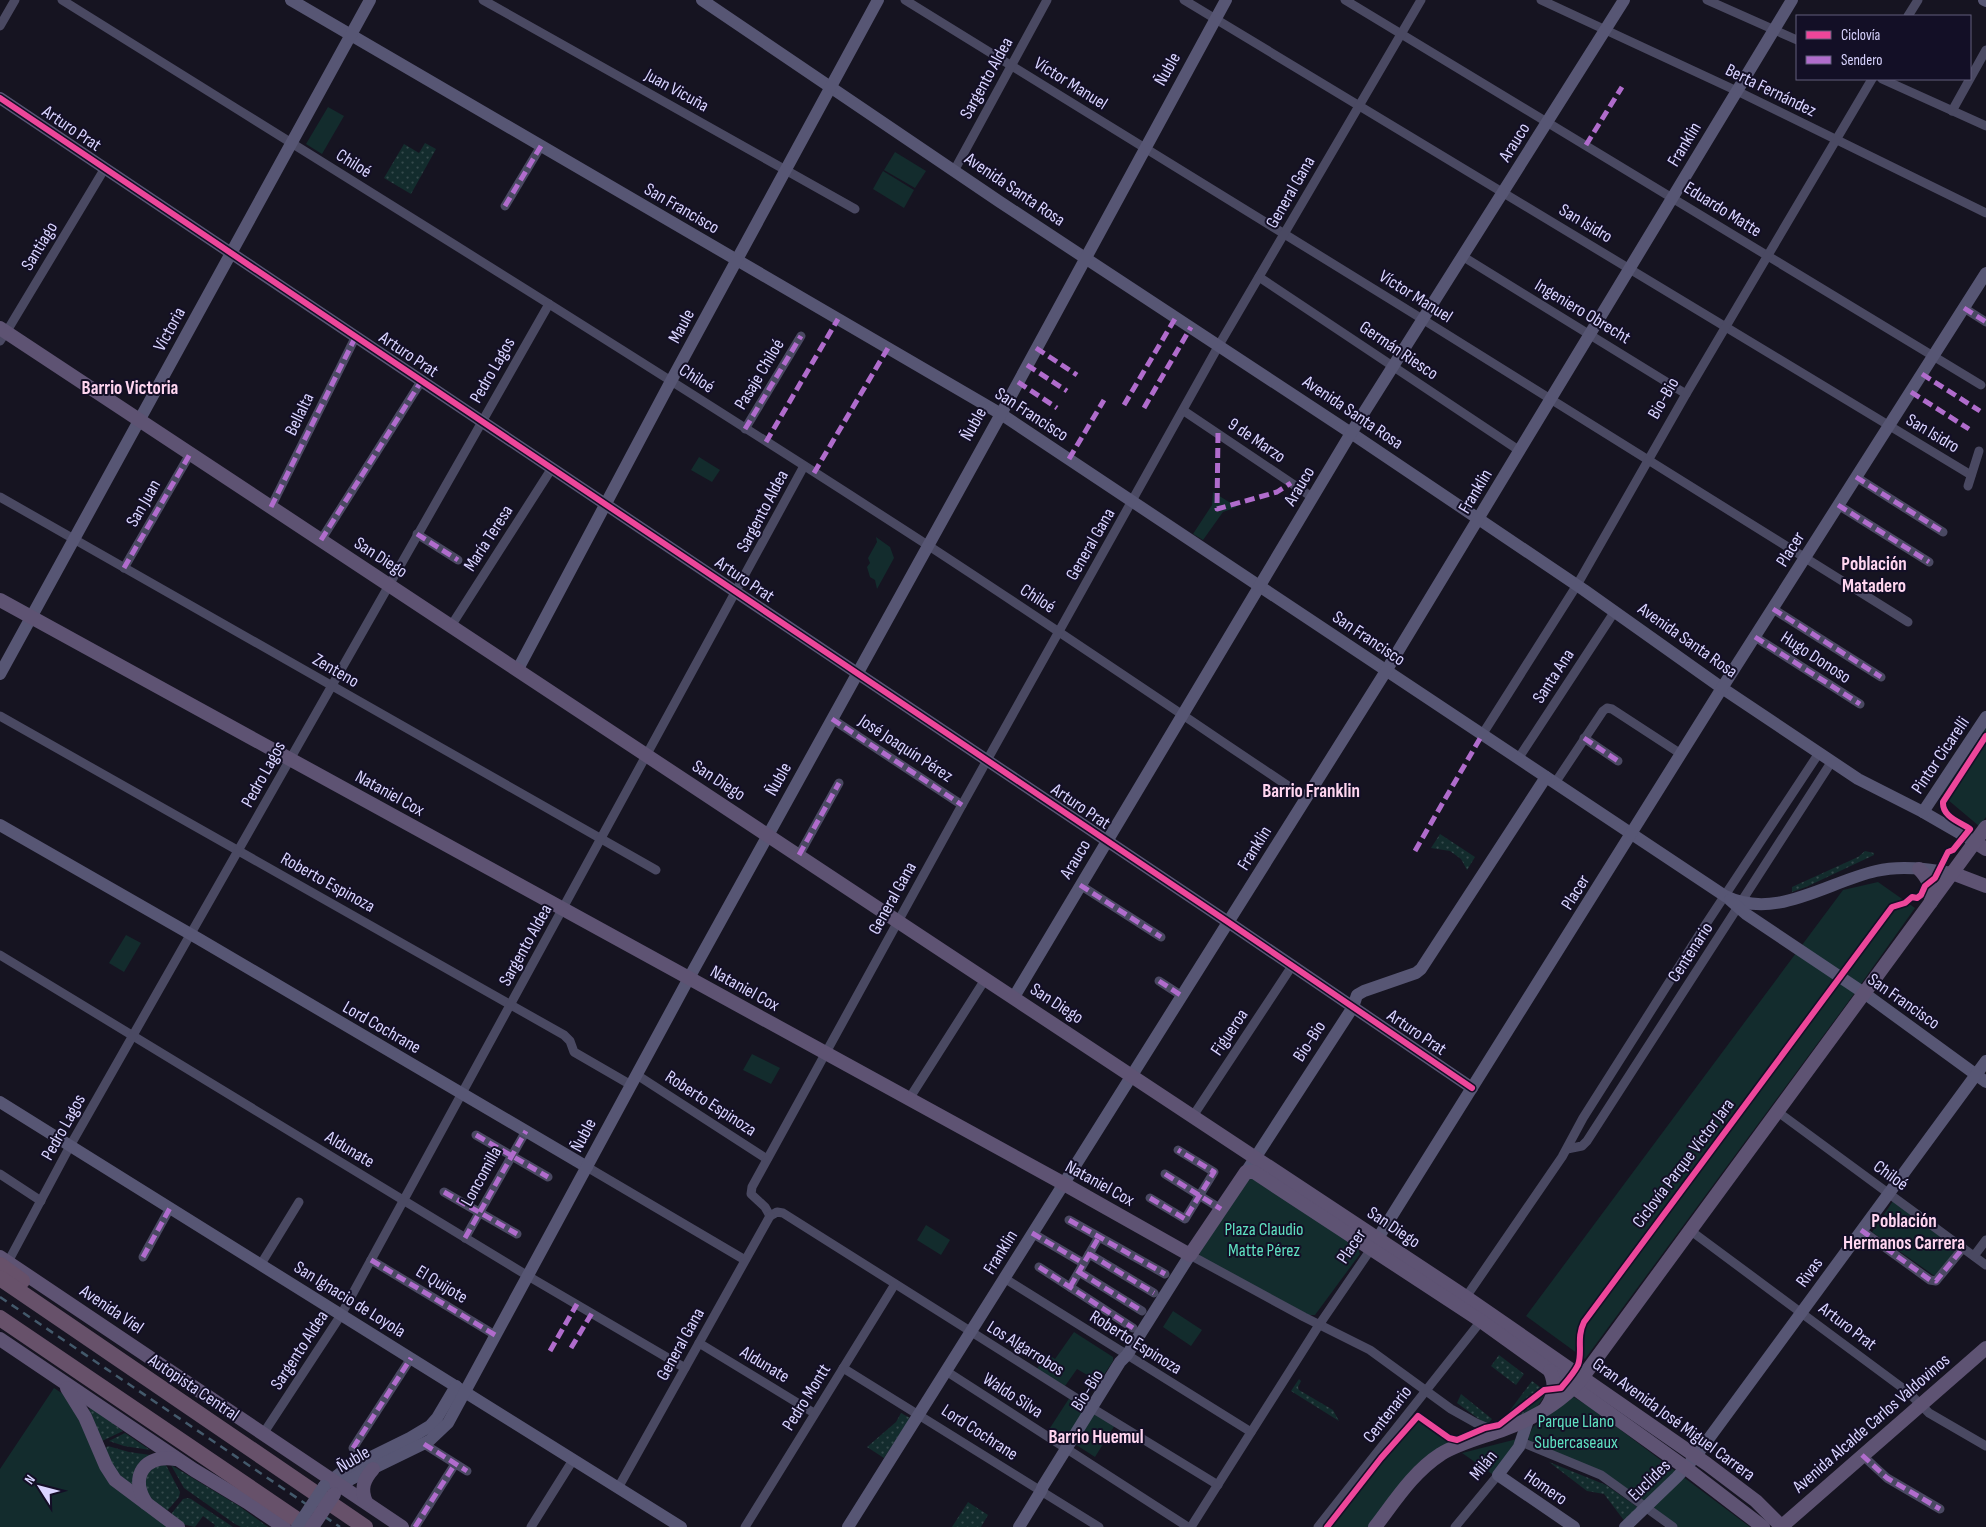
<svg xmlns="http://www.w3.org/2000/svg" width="1986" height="1527" viewBox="0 0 1986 1527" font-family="'Sofia Sans Condensed',sans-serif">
  <defs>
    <pattern id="grass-dots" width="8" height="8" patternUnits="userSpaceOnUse" patternTransform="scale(1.25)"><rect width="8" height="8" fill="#132c2d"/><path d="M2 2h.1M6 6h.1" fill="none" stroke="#354a4c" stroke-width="1.8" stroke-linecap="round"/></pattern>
  </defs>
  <rect width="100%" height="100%" fill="#161421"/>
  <g fill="url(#grass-dots)">
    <path d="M425,143l11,6 -25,45 -27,-16 20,-34 15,9z"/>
    <path d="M1440,834l35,23 -8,13 -6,-11 -11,-8 -19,-3z"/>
    <path d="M1865,851l9,2v2l-68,32 -14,5v-5l66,-30z"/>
    <path d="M1499,1355l25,19 -8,11 -25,-19z"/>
    <path d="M1299,1379l2,2 -3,6 1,3 34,20 6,11 -48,-30z"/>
    <path d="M1532,1381l12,9 1,4c-10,22 -25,22 -46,31z"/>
    <path d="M1461,1394l31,25 -5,6 -30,-22z"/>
    <path d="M90,1408h2l31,23 -21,10 -13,-31z"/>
    <path d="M901,1413l9,5 -26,40 -17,-11 29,-25z"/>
    <path d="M125,1433l25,17 -26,-4 -15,-5z"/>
    <path d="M108,1446l21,6 28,4 -26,32 -9,-8 -18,-30z"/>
    <path d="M1549,1462l57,23 34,24 -14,14 -22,-29 -17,-3z"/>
    <path d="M166,1465l14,27 -1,5 -12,14 -20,-13 -5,-21 8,-10z"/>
    <path d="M171,1465l68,41 29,21h-27l-6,-3 -51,-36z"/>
    <path d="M188,1498l3,1 42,28h-19l1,-2 -12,-9 -8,11 -13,-3 -10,-9v-2l11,-14z"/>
    <path d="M968,1502l20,13 -7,12h-29z"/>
  </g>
  <g fill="#132c2d">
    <path d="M328,107l16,9 -22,38 -16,-10z"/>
    <path d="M895,152l31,19 -11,17 -31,-18z"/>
    <path d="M883,171l31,19 -10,18 -31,-19z"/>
    <path d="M699,457l21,13 -8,12 -21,-12z"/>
    <path d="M1213,492l24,15 -14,5 -20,28 -10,-6 19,-29z"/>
    <path d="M876,537l14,10 4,11 -17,31 -2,-9 -5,-3 -3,-10 3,-4 -2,-5 9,-16z"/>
    <path d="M1986,727v90l-7,9 -38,-32z"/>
    <path d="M1878,882l37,26 -64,90 -266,361 -59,-43 317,-426z"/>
    <path d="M126,935l15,8 -17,29 -15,-9z"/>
    <path d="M752,1054l28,14 -9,16 -28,-14z"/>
    <path d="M1253,1178l105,70 2,6 -45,61h-6l-109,-58 -1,-6 47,-71z"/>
    <path d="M1893,1201l64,48 -21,28 -64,-45z"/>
    <path d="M926,1225l24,15 -9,15 -24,-15z"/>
    <path d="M1173,1311l29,19 -11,16 -28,-19z"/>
    <path d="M1074,1332l39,25v4l-14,21 -22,-13 -12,17 -28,-17 10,-15 8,5z"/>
    <path d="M54,1388l9,6 16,22 24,54 65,57h-168v-58z"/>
    <path d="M1572,1396l18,11 160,120h-72l-34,-25 -114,-59 -2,-5 5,-11z"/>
    <path d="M1070,1397l45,28 -20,32 -45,-29z"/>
    <path d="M1419,1417l31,24 2,4 -39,24 -45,58h-41l42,-54z"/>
    <path d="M1521,1438l-26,38 -33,-23z"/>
  </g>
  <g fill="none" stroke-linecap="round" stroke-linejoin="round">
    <g stroke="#4a4962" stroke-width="9">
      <path d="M62,0c290,181 580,360 867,546 127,83 252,168 377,252"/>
      <path d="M483,0l372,209"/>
      <path d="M905,0l514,317 489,305"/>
      <path d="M1184,0l787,475"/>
      <path d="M1345,0l636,385"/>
      <path d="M1541,0l196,91 249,122"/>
      <path d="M1707,0l90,40"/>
      <path d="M1908,16l10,-16"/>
      <path d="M0,26l15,-26"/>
      <path d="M1882,79l104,47"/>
      <path d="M1952,111l34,-61"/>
      <path d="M954,171l93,-171"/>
      <path d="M505,206l36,-60"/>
      <path d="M1462,256l224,138"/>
      <path d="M1259,277l261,174"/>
      <path d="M1964,308l22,14"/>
      <path d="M0,341l10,-15 95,-158"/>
      <path d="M1184,411l128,86"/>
      <path d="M745,429l56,-93"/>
      <path d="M1856,477l87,55"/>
      <path d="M1968,486l11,-35"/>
      <path d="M0,497l656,373"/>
      <path d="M1838,505l91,57"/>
      <path d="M271,507l85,-171"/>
      <path d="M417,534l41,26"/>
      <path d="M321,540l101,-160"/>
      <path d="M124,568l66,-114"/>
      <path d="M1773,609l108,68"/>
      <path d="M451,626l101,-158"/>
      <path d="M1755,637l105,67"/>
      <path d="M0,716l564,319 6,6 4,11 57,33"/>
      <path d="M832,719l130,86"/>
      <path d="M1482,735l95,-150 109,-191 186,-315"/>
      <path d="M1584,738l34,23"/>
      <path d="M1518,759l97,-148"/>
      <path d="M1555,783l48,-72 4,-3 5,1 69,45"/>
      <path d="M799,855l40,-72"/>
      <path d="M1080,885l81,52"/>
      <path d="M0,955l528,321 157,92"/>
      <path d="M1159,981l23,15"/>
      <path d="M637,1075l130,84"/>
      <path d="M909,1099l77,-121"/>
      <path d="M1778,1112l208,153"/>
      <path d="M1193,1116l99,-150"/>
      <path d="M476,1135l72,42"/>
      <path d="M1567,1149l15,-3 5,-5 245,-380"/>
      <path d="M587,1167l158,93"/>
      <path d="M0,1174l41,27"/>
      <path d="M1165,1174l56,35"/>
      <path d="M444,1192l73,42"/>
      <path d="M1150,1198l35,21 29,-47 -36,-22"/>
      <path d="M770,1216l-5,-9 -14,-13 1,-7 210,-382 257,-460 202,-345"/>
      <path d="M770,1216l7,-4 6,1 309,195 126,77"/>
      <path d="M1069,1220l96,54"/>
      <path d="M1861,1230l69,50 6,1 27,-33"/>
      <path d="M1691,1231l217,161 21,21 57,33"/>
      <path d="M1032,1233l51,30"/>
      <path d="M465,1238l61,-107"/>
      <path d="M1089,1254l65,39"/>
      <path d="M1190,1255l114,62 66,33 81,59 25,14 21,9"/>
      <path d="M1974,1256l12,-16"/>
      <path d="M143,1257l27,-49"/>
      <path d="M371,1260l124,75"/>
      <path d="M8,1262l62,-116 479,-842"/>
      <path d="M261,1264l38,-62"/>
      <path d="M1039,1267l94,61"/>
      <path d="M1079,1272l63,39"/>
      <path d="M1004,1278l247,154"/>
      <path d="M1070,1287l29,-50"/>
      <path d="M1466,1297l96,-140 21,-39 123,-194 113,-171"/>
      <path d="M699,1343l115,70"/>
      <path d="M843,1368l256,159"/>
      <path d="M946,1371l242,156"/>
      <path d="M263,1434l78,-119 463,-849"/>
      <path d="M1521,1442l80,33 72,52"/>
      <path d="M424,1444l43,27"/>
      <path d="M353,1448l58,-90"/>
      <path d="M1862,1455l25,23 53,31"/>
      <path d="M618,1488l152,-272"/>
      <path d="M415,1527l40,-63"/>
      <path d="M531,1527l42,-67"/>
      <path d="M745,1527l150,-243"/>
      <path d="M1191,1527l128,-202 52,-76"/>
      <path d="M1318,1527l163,-206"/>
      <path d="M1455,1527l43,-52"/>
    </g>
    <g stroke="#575674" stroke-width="12">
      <path d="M291,0l710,414 724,482c51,25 102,-14 151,-25 25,-6 51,-2 76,2"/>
      <path d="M702,0l298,202 351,231 233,157 138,98 136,91 65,33 52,30"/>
      <path d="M1984,0l2,1"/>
      <path d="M0,98l1228,824 244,166"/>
      <path d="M518,669l153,-288 207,-381"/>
      <path d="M0,674l370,-674"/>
      <path d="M1923,812l63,-95"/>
      <path d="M0,825l199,114 388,228"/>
      <path d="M1730,900l16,14 118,79 122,89"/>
      <path d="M1014,997l337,-564 273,-433"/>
      <path d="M0,1102l681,425"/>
      <path d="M1246,1172l107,-165 4,-12 7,-4 52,-18 5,-4 125,-192"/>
      <path d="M1373,1246l349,-558 264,-415"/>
      <path d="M1528,1420l-9,27 -21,28 76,52"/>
      <path d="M324,1486l19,-15 67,-33 20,-12 7,-8 19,-32"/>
      <path d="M342,1486l9,-7 78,-38 19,-18 241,-445 312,-564 225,-414"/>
      <path d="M848,1527l538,-856 406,-671"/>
      <path d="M1019,1527l22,-36 2,-5 77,-124 7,-7 63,-100"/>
      <path d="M1625,1527l52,-50 19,-21 290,-395"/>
    </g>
    <g stroke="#5e5373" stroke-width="14">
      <path d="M0,328l1466,969 241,167 49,37 26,26"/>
      <path d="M0,600l1057,580 133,75 56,-83h8l227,149 205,147 77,59"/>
      <path d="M1975,842l11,7"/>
      <path d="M1919,869c9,9 14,20 12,33"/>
      <path d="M1952,873l34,13"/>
      <path d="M0,1257l402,270"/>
      <path d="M0,1339l194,131 53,32 37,25"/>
      <path d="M67,1388l18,29 21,49 9,14 63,47"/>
      <path d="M1546,1408c8,-11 10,-24 4,-37"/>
      <path d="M366,1502c-6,-13 -2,-23 7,-33"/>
      <path d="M146,1503c-17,-27 -1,-49 30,-44"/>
      <path d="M1375,1527c20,-26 38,-55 66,-73 20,-12 43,-17 64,-25 27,-10 54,-26 74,-47l407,-555"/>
      <path d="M1781,1527l205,-179"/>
    </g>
    <g stroke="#67516a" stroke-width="16">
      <path d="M0,1265l22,16"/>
      <path d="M0,1278l365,249"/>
      <path d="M0,1318l308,209"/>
    </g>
    <path stroke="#43596b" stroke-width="2.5" stroke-dasharray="8 6" stroke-linecap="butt" d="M0,1297l340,230"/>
    <path stroke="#575674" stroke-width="12" d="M297,1527l27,-41"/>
    <path stroke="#5e5373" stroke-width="14" d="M312,1527l22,-33"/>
    <g stroke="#b06ccc" stroke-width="5" stroke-dasharray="10 5" stroke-linecap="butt">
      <path d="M1586,145l36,-58"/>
      <path d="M505,206l36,-60"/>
      <path d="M1964,308l22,14"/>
      <path d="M1036,348l41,27"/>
      <path d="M1027,365l40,26"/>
      <path d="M1922,374l58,37"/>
      <path d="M1018,382l39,26"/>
      <path d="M1911,392l58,37"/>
      <path d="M1124,405l52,-88"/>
      <path d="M1144,408l47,-81"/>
      <path d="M745,429l56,-93"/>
      <path d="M1218,433l-1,76 60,-17 14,-9"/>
      <path d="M766,442l72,-123"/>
      <path d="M1069,459l35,-59"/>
      <path d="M814,473l74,-125"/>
      <path d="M1856,477l87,55"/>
      <path d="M1838,505l91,57"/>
      <path d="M271,507l85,-171"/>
      <path d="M417,534l41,26"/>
      <path d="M321,540l101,-160"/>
      <path d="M124,568l66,-114"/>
      <path d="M1773,609l108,68"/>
      <path d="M1755,637l105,67"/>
      <path d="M832,719l130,86"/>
      <path d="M1584,738l34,23"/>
      <path d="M1415,851l67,-116"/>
      <path d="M799,855l40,-72"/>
      <path d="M1080,885l81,52"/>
      <path d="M1159,981l23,15"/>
      <path d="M476,1135l72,42"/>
      <path d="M1165,1174l56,35"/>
      <path d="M444,1192l73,42"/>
      <path d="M1150,1198l35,21 29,-47 -36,-22"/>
      <path d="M1069,1220l96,54"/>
      <path d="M1861,1230l69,50 6,1 27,-33"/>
      <path d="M1032,1233l51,30"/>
      <path d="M465,1238l61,-107"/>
      <path d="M1089,1254l65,39"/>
      <path d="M143,1257l27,-49"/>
      <path d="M371,1260l124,75"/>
      <path d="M1039,1267l94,61"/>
      <path d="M1079,1272l63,39"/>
      <path d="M1070,1287l29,-50"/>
      <path d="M571,1348l21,-35"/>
      <path d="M550,1351l27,-47"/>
      <path d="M424,1444l43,27"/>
      <path d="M353,1448l58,-90"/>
      <path d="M1862,1455l25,23 53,31"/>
      <path d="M415,1527l40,-63"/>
    </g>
    <g stroke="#130f26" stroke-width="9">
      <g id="cycleway">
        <path d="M0,98l1228,824 244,166"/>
        <path d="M1327,1527l54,-69 37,-42 31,22 8,2 28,-12 14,-3 45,-35 17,-2c6,-7 13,-15 17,-23 5,-13 -2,-27 6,-43l308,-415 13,-4 7,-6 5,1 4,-3 4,-9 10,-8 13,-26 5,-2 17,-21c-10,-7 -28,-12 -27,-27l43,-66"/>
      </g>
    </g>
    <use href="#cycleway" stroke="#ed469a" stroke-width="6"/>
  </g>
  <g text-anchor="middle" stroke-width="4" stroke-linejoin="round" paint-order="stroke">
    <g font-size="18" fill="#d9d4ff" stroke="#130f26">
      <text transform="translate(1167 69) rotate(-61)" y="6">Ñuble</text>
      <text transform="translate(986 78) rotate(-61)" y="6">Sargento Aldea</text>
      <text transform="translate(1071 83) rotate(32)" y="6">Víctor Manuel</text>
      <text transform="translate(677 90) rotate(29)" y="6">Juan Vicuña</text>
      <text transform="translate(1771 90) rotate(26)" y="6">Berta Fernández</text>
      <text transform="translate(72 128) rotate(34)" y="6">Arturo Prat</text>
      <text transform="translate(1514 142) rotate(-58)" y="6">Arauco</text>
      <text transform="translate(1684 144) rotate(-59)" y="6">Franklin</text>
      <text transform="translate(354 163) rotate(32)" y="6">Chiloé</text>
      <text transform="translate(1015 189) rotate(34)" y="6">Avenida Santa Rosa</text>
      <text transform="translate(1290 192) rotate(-60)" y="6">General Gana</text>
      <text transform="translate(682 208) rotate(30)" y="6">San Francisco</text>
      <text transform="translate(1723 209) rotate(32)" y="6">Eduardo Matte</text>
      <text transform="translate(1586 223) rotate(31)" y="6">San Isidro</text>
      <text transform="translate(39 246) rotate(-59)" y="6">Santiago</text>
      <text transform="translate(1416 296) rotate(32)" y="6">Víctor Manuel</text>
      <text transform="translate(1583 311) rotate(31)" y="6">Ingeniero Obrecht</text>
      <text transform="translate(681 326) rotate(-62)" y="6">Maule</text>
      <text transform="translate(169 329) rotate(-61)" y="6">Victoria</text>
      <text transform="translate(1399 350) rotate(34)" y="6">Germán Riesco</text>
      <text transform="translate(409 354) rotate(34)" y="6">Arturo Prat</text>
      <text transform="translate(492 370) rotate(-60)" y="6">Pedro Lagos</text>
      <text transform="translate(759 374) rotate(-59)" y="6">Pasaje Chiloé</text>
      <text transform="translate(697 378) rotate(33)" y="6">Chiloé</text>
      <text transform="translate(1663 398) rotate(-60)" y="6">Bio-Bio</text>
      <text transform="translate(1353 412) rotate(34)" y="6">Avenida Santa Rosa</text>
      <text transform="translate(299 414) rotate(-64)" y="6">Bellalta</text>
      <text transform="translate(1032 414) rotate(33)" y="6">San Francisco</text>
      <text transform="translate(973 424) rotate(-61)" y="6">Ñuble</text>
      <text transform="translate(1933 433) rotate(31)" y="6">San Isidro</text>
      <text transform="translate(1257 440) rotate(34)" y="6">9 de Marzo</text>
      <text transform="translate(1299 486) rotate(-59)" y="6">Arauco</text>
      <text transform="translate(1475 491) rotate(-59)" y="6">Franklin</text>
      <text transform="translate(143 503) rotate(-60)" y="6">San Juan</text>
      <text transform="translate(762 511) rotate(-62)" y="6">Sargento Aldea</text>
      <text transform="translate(488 538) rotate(-57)" y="6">María Teresa</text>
      <text transform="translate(1090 544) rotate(-60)" y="6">General Gana</text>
      <text transform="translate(1790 549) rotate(-58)" y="6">Placer</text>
      <text transform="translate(381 557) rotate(33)" y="6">San Diego</text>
      <text transform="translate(745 579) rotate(34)" y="6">Arturo Prat</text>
      <text transform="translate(1038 598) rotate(33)" y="6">Chiloé</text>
      <text transform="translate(1369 638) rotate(34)" y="6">San Francisco</text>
      <text transform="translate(1688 640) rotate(35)" y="6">Avenida Santa Rosa</text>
      <text transform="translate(1816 657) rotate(33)" y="6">Hugo Donoso</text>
      <text transform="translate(336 670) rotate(30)" y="6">Zenteno</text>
      <text transform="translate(1553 676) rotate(-57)" y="6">Santa Ana</text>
      <text transform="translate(906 748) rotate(33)" y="6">José Joaquín Pérez</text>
      <text transform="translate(1940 755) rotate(-56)" y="6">Pintor Cicarelli</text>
      <text transform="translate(263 774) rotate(-61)" y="6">Pedro Lagos</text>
      <text transform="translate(778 779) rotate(-61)" y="6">Ñuble</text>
      <text transform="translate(719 780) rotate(33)" y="6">San Diego</text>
      <text transform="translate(390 793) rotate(29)" y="6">Nataniel Cox</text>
      <text transform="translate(1081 806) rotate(34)" y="6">Arturo Prat</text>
      <text transform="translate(1254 848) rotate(-58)" y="6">Franklin</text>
      <text transform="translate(1075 859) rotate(-59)" y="6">Arauco</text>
      <text transform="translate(328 882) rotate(29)" y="6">Roberto Espinoza</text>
      <text transform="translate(1575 892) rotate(-58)" y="6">Placer</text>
      <text transform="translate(892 898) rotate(-61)" y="6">General Gana</text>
      <text transform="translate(525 945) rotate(-61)" y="6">Sargento Aldea</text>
      <text transform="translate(1690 952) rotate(-57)" y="6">Centenario</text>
      <text transform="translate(745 988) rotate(29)" y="6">Nataniel Cox</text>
      <text transform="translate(1904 1001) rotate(35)" y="6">San Francisco</text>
      <text transform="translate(1057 1003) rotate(33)" y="6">San Diego</text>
      <text transform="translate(382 1027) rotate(30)" y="6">Lord Cochrane</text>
      <text transform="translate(1229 1032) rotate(-56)" y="6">Figueroa</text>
      <text transform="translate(1417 1032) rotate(34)" y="6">Arturo Prat</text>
      <text transform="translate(1309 1041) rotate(-57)" y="6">Bio-Bio</text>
      <text transform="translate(711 1103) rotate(33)" y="6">Roberto Espinoza</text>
      <text transform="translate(63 1127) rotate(-61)" y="6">Pedro Lagos</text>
      <text transform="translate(583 1135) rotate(-62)" y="6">Ñuble</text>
      <text transform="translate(350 1149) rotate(31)" y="6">Aldunate</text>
      <text transform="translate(1683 1163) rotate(-53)" y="6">Ciclovía Parque Víctor Jara</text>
      <text transform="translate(1891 1175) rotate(36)" y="6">Chiloé</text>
      <text transform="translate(481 1176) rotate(-61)" y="6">Loncomilla</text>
      <text transform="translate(1100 1183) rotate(29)" y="6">Nataniel Cox</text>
      <text transform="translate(1394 1227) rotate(34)" y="6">San Diego</text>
      <text transform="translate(1351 1246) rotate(-56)" y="6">Placer</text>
      <text transform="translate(1000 1252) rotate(-58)" y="6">Franklin</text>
      <text transform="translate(1809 1272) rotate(-54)" y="6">Rivas</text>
      <text transform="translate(442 1284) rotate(31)" y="6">El Quijote</text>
      <text transform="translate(350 1299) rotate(32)" y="6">San Ignacio de Loyola</text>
      <text transform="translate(112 1309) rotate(34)" y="6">Avenida Viel</text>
      <text transform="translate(1848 1326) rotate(37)" y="6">Arturo Prat</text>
      <text transform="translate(1136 1342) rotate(32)" y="6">Roberto Espinoza</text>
      <text transform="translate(680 1344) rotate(-61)" y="6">General Gana</text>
      <text transform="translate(1026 1348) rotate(32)" y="6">Los Algarrobos</text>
      <text transform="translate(299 1350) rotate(-57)" y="6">Sargento Aldea</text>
      <text transform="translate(765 1364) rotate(31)" y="6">Aldunate</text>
      <text transform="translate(194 1387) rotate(34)" y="6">Autopista Central</text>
      <text transform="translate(1087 1390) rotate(-58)" y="6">Bio-Bio</text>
      <text transform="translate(1013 1395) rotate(33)" y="6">Waldo Silva</text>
      <text transform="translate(806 1397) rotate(-58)" y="6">Pedro Montt</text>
      <text transform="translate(1387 1414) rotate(-52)" y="6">Centenario</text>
      <text transform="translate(1674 1419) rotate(36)" y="6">Gran Avenida José Miguel Carrera</text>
      <text transform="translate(1871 1423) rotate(-41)" y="6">Avenida Alcalde Carlos Valdovinos</text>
      <text transform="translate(980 1432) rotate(33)" y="6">Lord Cochrane</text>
      <text transform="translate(353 1459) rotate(-30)" y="6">Ñuble</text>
      <text transform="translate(1483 1465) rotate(-51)" y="6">Milán</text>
      <text transform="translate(1649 1480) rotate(-44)" y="6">Euclides</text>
      <text transform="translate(1546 1487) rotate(35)" y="6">Homero</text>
    </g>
    <g font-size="18" fill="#5fe0c0" stroke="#130f26">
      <text x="1264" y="1235">Plaza Claudio<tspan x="1264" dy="21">Matte Pérez</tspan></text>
      <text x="1576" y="1427">Parque Llano<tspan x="1576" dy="21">Subercaseaux</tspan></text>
    </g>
    <g font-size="19" font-weight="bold" fill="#ffd6f0" stroke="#130f26">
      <text x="130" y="394">Barrio Victoria</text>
      <text x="1874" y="570">Población<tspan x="1874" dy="22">Matadero</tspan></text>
      <text x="1311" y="797">Barrio Franklin</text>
      <text x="1904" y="1227">Población<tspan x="1904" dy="22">Hermanos Carrera</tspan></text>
      <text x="1096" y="1443">Barrio Huemul</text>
    </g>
  </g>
  <rect x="1796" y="15" width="175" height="65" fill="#130f26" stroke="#625e7d"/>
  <rect x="1806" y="31" width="25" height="8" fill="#ed469a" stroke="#625e7d"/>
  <text x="1841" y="40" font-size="15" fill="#d9d4ff">Ciclovía</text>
  <rect x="1806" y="56" width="25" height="8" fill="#b06ccc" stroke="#625e7d"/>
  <text x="1841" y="65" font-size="15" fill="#d9d4ff">Sendero</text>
  <g transform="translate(40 1487) rotate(306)" stroke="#130f26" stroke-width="4" paint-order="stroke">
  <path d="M0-4L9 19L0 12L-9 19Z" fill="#d9d4ff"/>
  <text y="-8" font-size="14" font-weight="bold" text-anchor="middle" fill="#d9d4ff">N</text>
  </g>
</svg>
